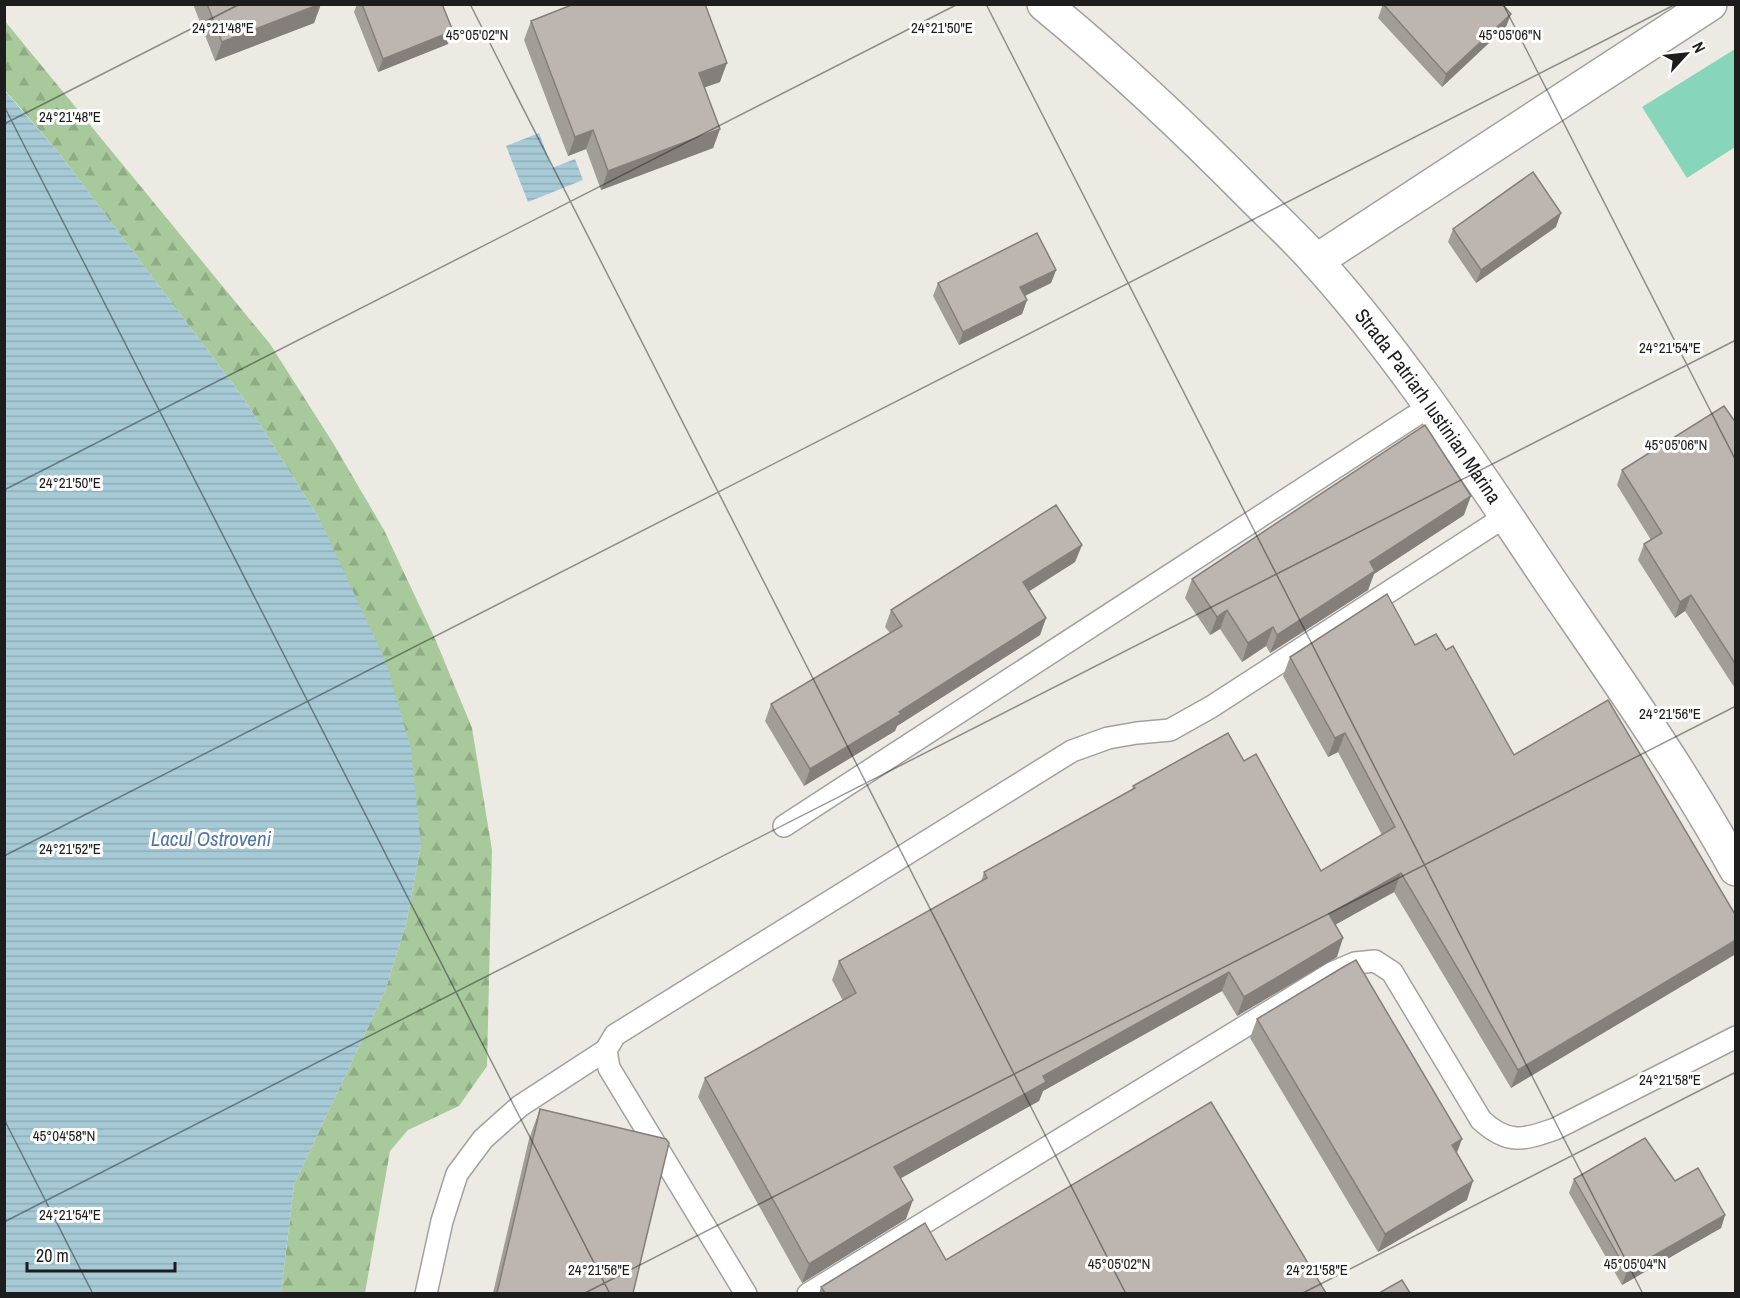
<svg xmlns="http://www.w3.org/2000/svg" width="1740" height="1298" viewBox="0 0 1740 1298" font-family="'Archivo Narrow',sans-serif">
  <defs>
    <pattern id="forest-firs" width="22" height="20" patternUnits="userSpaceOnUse" patternTransform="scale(1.5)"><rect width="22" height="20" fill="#a7c99b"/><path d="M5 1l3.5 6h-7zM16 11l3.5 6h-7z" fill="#8fac85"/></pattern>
    <pattern id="water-rules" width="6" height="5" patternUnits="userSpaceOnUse" patternTransform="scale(1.5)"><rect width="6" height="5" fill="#a7cad7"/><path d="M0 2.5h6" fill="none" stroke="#8fadb8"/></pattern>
  </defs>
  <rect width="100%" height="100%" fill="#edeae3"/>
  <path fill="url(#forest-firs)" d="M4,20l266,324 63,99 51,87 52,111 36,87 20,122 -5,216 -28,40 -51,24 -18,21 -25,142h-84l13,-108 91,-194 21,-67 15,-79 -102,-327 -77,-122 -183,-243 -54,-63z"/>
  <path fill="#87d6bb" d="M1735,49v98l-48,31 -45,-71z"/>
  <g fill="url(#water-rules)">
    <path d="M4,90l55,63 183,243 77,122 67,144 25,87 10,96 -15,79 -21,67 -91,194 -13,108h-276z"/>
    <path d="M539,133l13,35 23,-9 8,21 -55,22 -22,-56z"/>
  </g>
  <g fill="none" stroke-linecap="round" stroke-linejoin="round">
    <g stroke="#a1a1a1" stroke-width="24">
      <g id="service">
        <path d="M784,826l646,-420"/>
        <path d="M426,1294l16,-73 15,-47 26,-35 37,-33 86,-56"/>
        <path d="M746,1294l-137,-226 -3,-18 9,-15 457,-284 36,-13 29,-5 33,-3 41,-23 295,-191"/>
        <path d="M808,1294l524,-321 23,-10 20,-2 17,11 89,148c27,25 42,20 74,9l181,-92"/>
      </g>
    </g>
    <g stroke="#a1a1a1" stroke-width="36">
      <g id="minor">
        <path id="s1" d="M1044,4c74,61 143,126 210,194 21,21 43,41 63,64 89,99 162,214 237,325 63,92 128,184 182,282"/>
        <path d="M1316,261l394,-257"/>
      </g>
    </g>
    <use href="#service" stroke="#fff" stroke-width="21"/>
    <use href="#minor" stroke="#fff" stroke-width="33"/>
  </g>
  <g fill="#a39d97">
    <path d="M193,4h128l-7,19 -99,38z"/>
    <path d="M357,4h85l6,40 -70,28 -24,-60z"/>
    <path d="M1383,4l123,23 -64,60 -64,-69z"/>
    <path d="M531,21l189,61 -16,5 16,42 -7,19 -112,42 -15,-41 -18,7 -44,-116z"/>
    <path d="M1556,227l-80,56 -28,-41 5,-13z"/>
    <path d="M1056,270l-5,13 -26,13 2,4 -5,14 -63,31 -26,-49 5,-13z"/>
    <path d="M1736,423v267l-51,-79 -10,7 -37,-58 6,-16 7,-4 -34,-55 5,-15z"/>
    <path d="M1464,515l-90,59 -6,16 -98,63 -4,-7 -24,16 -22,-33 -10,6 -25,-37 7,-19z"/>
    <path d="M1082,545l-7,17 -46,29 17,27 -6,17 -143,91 -2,5 -91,55 -39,-65 6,-17 119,-71 -5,-6 6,-17z"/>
    <path d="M1415,645l31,5 68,105 222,161 -225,172 -117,-196 -59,33 2,32 -100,59 -15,-25 -179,100 -4,10 -138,77 5,41 -104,64 -104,-186 7,-19 138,-77 -11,-21 7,-19 142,-79 3,-10 148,-82 1,-4 111,-25 77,110 61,-36 -44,-83 -10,5 -45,-81 7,-19z"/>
    <path d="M1257,1019l200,134 10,47 -89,52 -128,-214z"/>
    <path d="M540,1109l93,184h-140l36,-154z"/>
    <path d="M1574,1179l101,2 50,34 -4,13 -99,57 -53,-92z"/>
    <path d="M946,1260l380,33h-507l2,-6z"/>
  </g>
  <g fill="#847f7b">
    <path d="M321,4l-7,19 -99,38 7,-19z"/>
    <path d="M1511,14l-5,13 -64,60 4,-13z"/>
    <path d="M453,31l-5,13 -70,28 5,-13z"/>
    <path d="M727,63l-7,19 -28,10 7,-19z"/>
    <path d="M720,129l-7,19 -112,42 7,-19z"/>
    <path d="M593,130l-7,19 -18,7 7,-19z"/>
    <path d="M1561,213l-5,14 -80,56 5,-13z"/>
    <path d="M1056,270l-5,13 -35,17 4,-13z"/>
    <path d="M1027,300l-5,14 -63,31 4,-13z"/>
    <path d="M1471,496l-7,19 -90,59 -6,16 -98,63 7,-18 93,-73z"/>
    <path d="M1082,545l-7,17 -58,37 6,-17z"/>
    <path d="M1691,595l-6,16 -10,7 5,-16z"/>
    <path d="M1227,610l-7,19 -10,6 7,-18z"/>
    <path d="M1046,618l-6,17 -143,91 -2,5 -91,55 6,-17z"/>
    <path d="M1273,627l-7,19 -24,16 6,-19z"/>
    <path d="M1345,733l-7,19 -10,5 7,-19z"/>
    <path d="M1401,873l-7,19 -72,40 7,-18z"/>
    <path d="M1343,938l-6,19 -100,59 7,-19z"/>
    <path d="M1736,940v14l-225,134 7,-18z"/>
    <path d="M1229,972l-7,19 -179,100 -4,10 -152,85 7,-19 149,-91z"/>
    <path d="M1462,1139l-7,19 -3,-13z"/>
    <path d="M1473,1181l-6,19 -89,52 7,-18z"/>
    <path d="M913,1200l-7,19 -104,64 7,-19z"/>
    <path d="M1725,1215l-4,13 -99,57 5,-14z"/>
  </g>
  <g fill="#bdb6b0" stroke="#847f7b" stroke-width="1.5">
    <path d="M207,4h113l-98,38z"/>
    <path d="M362,4h80l11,27 -70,28z"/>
    <path d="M574,4h131l22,59 -28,10 21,56 -112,42 -15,-41 -18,7 -44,-116z"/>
    <path d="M1383,4h119l9,10 -65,60z"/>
    <path d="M1533,172l28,41 -80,57 -28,-41z"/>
    <path d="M1037,233l19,37 -36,17 7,13 -64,32 -25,-49z"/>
    <path d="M1724,406l12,17v242l-45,-70 -11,7 -36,-58 18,-11 -40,-63z"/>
    <path d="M1425,425l46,71 -101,66 5,9 -98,64 -4,-8 -25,16 -21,-33 -10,7 -25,-38z"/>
    <path d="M1056,505l26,40 -59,37 23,36 -147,94 2,2 -91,55 -39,-65 131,-78 -11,-16z"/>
    <path d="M1387,594l28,51 21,-11 10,16 7,-4 61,109 94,-55 128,216v24l-218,130 -117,-197 -72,41 14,24 -99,59 -15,-25 -186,104 3,6 -152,85 19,33 -104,64 -104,-186 151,-85 -17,-32 148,-83 -3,-6 151,-84 -2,-2 95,-53 16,28 12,-7 65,117 74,-44 -50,-94 -10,5 -45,-81z"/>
    <path d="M1356,960l106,179 -10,6 21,36 -88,53 -128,-215 88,-53z"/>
    <path d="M1211,1102l115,191h-501l-4,-6 104,-64 21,37z"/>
    <path d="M540,1109l126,30 3,4 -36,150h-136z"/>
    <path d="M1645,1138l30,43 23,-13 27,47 -98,56 -53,-92z"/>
    <path d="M1402,1280l8,13h-31z"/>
  </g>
  <path fill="none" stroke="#1d1d1d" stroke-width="1.5" stroke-opacity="0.45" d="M470,4l656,1290M986,4l657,1290M1503,4l233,457M4,106l606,1188M4,124l236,-120M4,490l954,-486M4,856l1672,-852M4,1119l89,175M4,1222l1732,-882M583,1294l1153,-588M1301,1294l435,-222"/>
  <g text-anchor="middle" stroke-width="6" stroke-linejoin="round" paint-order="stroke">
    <g font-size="20" fill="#1d1d1d" stroke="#fff">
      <text dy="7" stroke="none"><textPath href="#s1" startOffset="558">Strada Patriarh Iustinian Marina</textPath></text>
    </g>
    <g font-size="21" font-style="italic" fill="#5177a4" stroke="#fff">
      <text x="211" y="846">Lacul Ostroveni</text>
    </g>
  </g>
  <g font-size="15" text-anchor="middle" fill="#1d1d1d" stroke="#fff" stroke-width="6" stroke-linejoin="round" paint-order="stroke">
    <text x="223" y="33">24°21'48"E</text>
    <text x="942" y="33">24°21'50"E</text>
    <text x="477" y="40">45°05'02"N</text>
    <text x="1510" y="40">45°05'06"N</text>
    <text x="70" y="122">24°21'48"E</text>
    <text x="1670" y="353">24°21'54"E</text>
    <text x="1676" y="450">45°05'06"N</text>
    <text x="70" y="488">24°21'50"E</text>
    <text x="1670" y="719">24°21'56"E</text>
    <text x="70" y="854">24°21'52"E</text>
    <text x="1670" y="1085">24°21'58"E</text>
    <text x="64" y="1141">45°04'58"N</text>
    <text x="70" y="1220">24°21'54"E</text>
    <text x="1119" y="1269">45°05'02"N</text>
    <text x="1635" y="1269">45°05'04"N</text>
    <text x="599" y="1275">24°21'56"E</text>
    <text x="1317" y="1275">24°21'58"E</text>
  </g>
  <rect width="1740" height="1298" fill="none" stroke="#1d1d1d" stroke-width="12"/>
  <g transform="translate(1686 54) rotate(63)" stroke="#ffffff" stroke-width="4.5" paint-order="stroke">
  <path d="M0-4.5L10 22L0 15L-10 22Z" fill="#1d1d1d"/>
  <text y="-9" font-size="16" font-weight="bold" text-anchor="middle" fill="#1d1d1d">N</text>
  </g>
  <path d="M27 1262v9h148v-9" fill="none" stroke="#1d1d1d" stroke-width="3"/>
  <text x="36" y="1262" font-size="18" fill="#1d1d1d" stroke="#ffffff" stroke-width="4.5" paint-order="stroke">20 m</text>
</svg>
